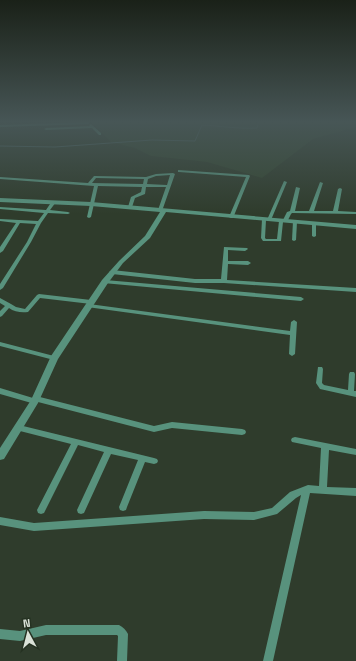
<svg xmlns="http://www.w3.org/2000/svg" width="356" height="661" viewBox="0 0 356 661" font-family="'Space Grotesk',sans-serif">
  <rect width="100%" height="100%" fill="#2f3c2c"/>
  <path fill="#344631" d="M90,121h266v6l-43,12 -51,39 -55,-16 -56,-6 -16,-8 -24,-6z"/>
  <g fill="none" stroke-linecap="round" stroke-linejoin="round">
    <path stroke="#4b6462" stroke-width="1" d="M0,146l55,1 97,-7 43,1 7,-16c19,1 35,4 55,3l2,-7"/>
    <g fill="#58927d" fill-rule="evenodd">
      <path d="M89,122v2h-1l-88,3v-2z"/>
      <path d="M91,124l10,9v2h-2l-7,-7 -46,2 -2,-1 2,-1 44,-2 -1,-1z"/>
      <path d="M178,170l71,5 1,1 -17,42h-2l-2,-1 17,-40 -67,-5h-1z"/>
      <path d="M173,173l2,1 -13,37h-4v-1l8,-23h-20l-1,7 -10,4 -3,9 -2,1 -2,-1 3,-10 10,-5 1,-5 -44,-1 -7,31 -2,1 -2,-1 7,-31 -94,-7v-2l88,6 6,-7h1l51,1 10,-3zM170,175l-3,10 -20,-1 1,-5 8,-3zM96,178l48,1 -1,5 -51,-1z"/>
      <path d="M284,181l3,1 -16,38v1h-4v-1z"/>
      <path d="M320,182l3,1 -9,28h19l5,-22 2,-1 2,1 -4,22 18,1v2l-64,-1 -1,1 -4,8h-4l-2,19h-18l-2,-3 1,-19h4v1l-1,18 1,1h11l2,-18 2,-1h2l4,-8 3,-1 6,-24 4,1 -5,23h14z"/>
      <path d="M52,201h4v1l-6,8 18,2 2,1 -2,1 -20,-1 -7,10 -10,19 -28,46 -3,2v-6l27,-42 9,-18 -16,-1 -17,28 -3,2v-6l16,-24 -16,-2v-2l38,2 6,-8 -44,-4v-2l46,3z"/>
      <path d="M293,221h4v1l-1,18 -2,1 -2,-1z"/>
      <path d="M312,222h4v14l-2,1 -2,-1z"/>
      <path d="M224,247l23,1 1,1 -3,2 -17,-1v11h20l3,2 -3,2 -20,-1 -1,16 129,8v4l-132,-9h-29l-83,-9 -3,-2 3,-2 83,9h26z"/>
      <path d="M105,280l196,17 3,2 -3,2 -198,-18 -1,-1z"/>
      <path d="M39,294l52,6 3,2 -3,2 -51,-6 -12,14c-6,1 -14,0 -19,-4l-7,8 -2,1v-6l5,-5 -5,-3v-5l11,6 5,3 9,2 12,-14z"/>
      <path d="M89,304l201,27 1,-9 3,-2 3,2 -2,32 -3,2 -3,-2 1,-19 -203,-28 -1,-1 1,-1z"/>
      <path d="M0,342l54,14h2l1,2 -1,2h-2l-54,-14z"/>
      <path d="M318,367h4l1,2 -1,14 2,2 24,5 1,-16 1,-2h4l1,2 -1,17h2v6l-36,-8 -4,-6z"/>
      <path d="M0,388l33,10 3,-2 118,30 18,-4 70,7 3,1 1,2 -1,2 -3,1 -70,-7 -18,4 -116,-30 -3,2 -35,-10z"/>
      <path d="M19,425l135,33 3,1 1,2 -1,2 -3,1 -9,-2 -18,45 -1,3 -3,1 -3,-1 -1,-3 19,-47 -27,-6 -27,59 -3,1 -3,-1 -1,-3 27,-58 -26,-7 -34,68 -3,1 -3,-1 -1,-3 34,-66 -55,-14 -1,-2 1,-2z"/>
      <path d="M295,437l61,12v6l-27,-5 -2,37 29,1v8l-46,-3 -37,168h-10l38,-166 -5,3 -19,16 -23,6 -50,-1 -170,12 -34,-6v-8l34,6 170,-12 50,1 18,-4 18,-16 18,-7 11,1 2,-38 -29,-6 -1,-2 1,-2z"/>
      <path d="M46,625h73c4,2 7,5 9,9l-1,27h-10l1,-25 -1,-1h-71l-26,6 -20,-2v-10l20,2z"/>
    </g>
    <path fill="#58927d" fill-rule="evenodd" d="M0,198l91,4 265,23v4l-190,-17 -16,26 -27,25 -15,20 -50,76 -20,44 -34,56 -4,1v-12l31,-48 20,-44 51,-76 17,-19 26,-25 15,-24 -69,-6 -91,-4z"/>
  </g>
  <linearGradient id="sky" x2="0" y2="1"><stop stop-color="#1a2118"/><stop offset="0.57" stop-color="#475656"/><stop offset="1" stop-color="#475656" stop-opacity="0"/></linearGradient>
  <rect width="356" height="214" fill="url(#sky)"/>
  <g transform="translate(28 633) rotate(353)" stroke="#253222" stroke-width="3" paint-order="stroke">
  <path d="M0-3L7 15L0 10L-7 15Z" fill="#dae2d8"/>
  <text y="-6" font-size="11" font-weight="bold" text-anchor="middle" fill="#dae2d8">N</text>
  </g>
</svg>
